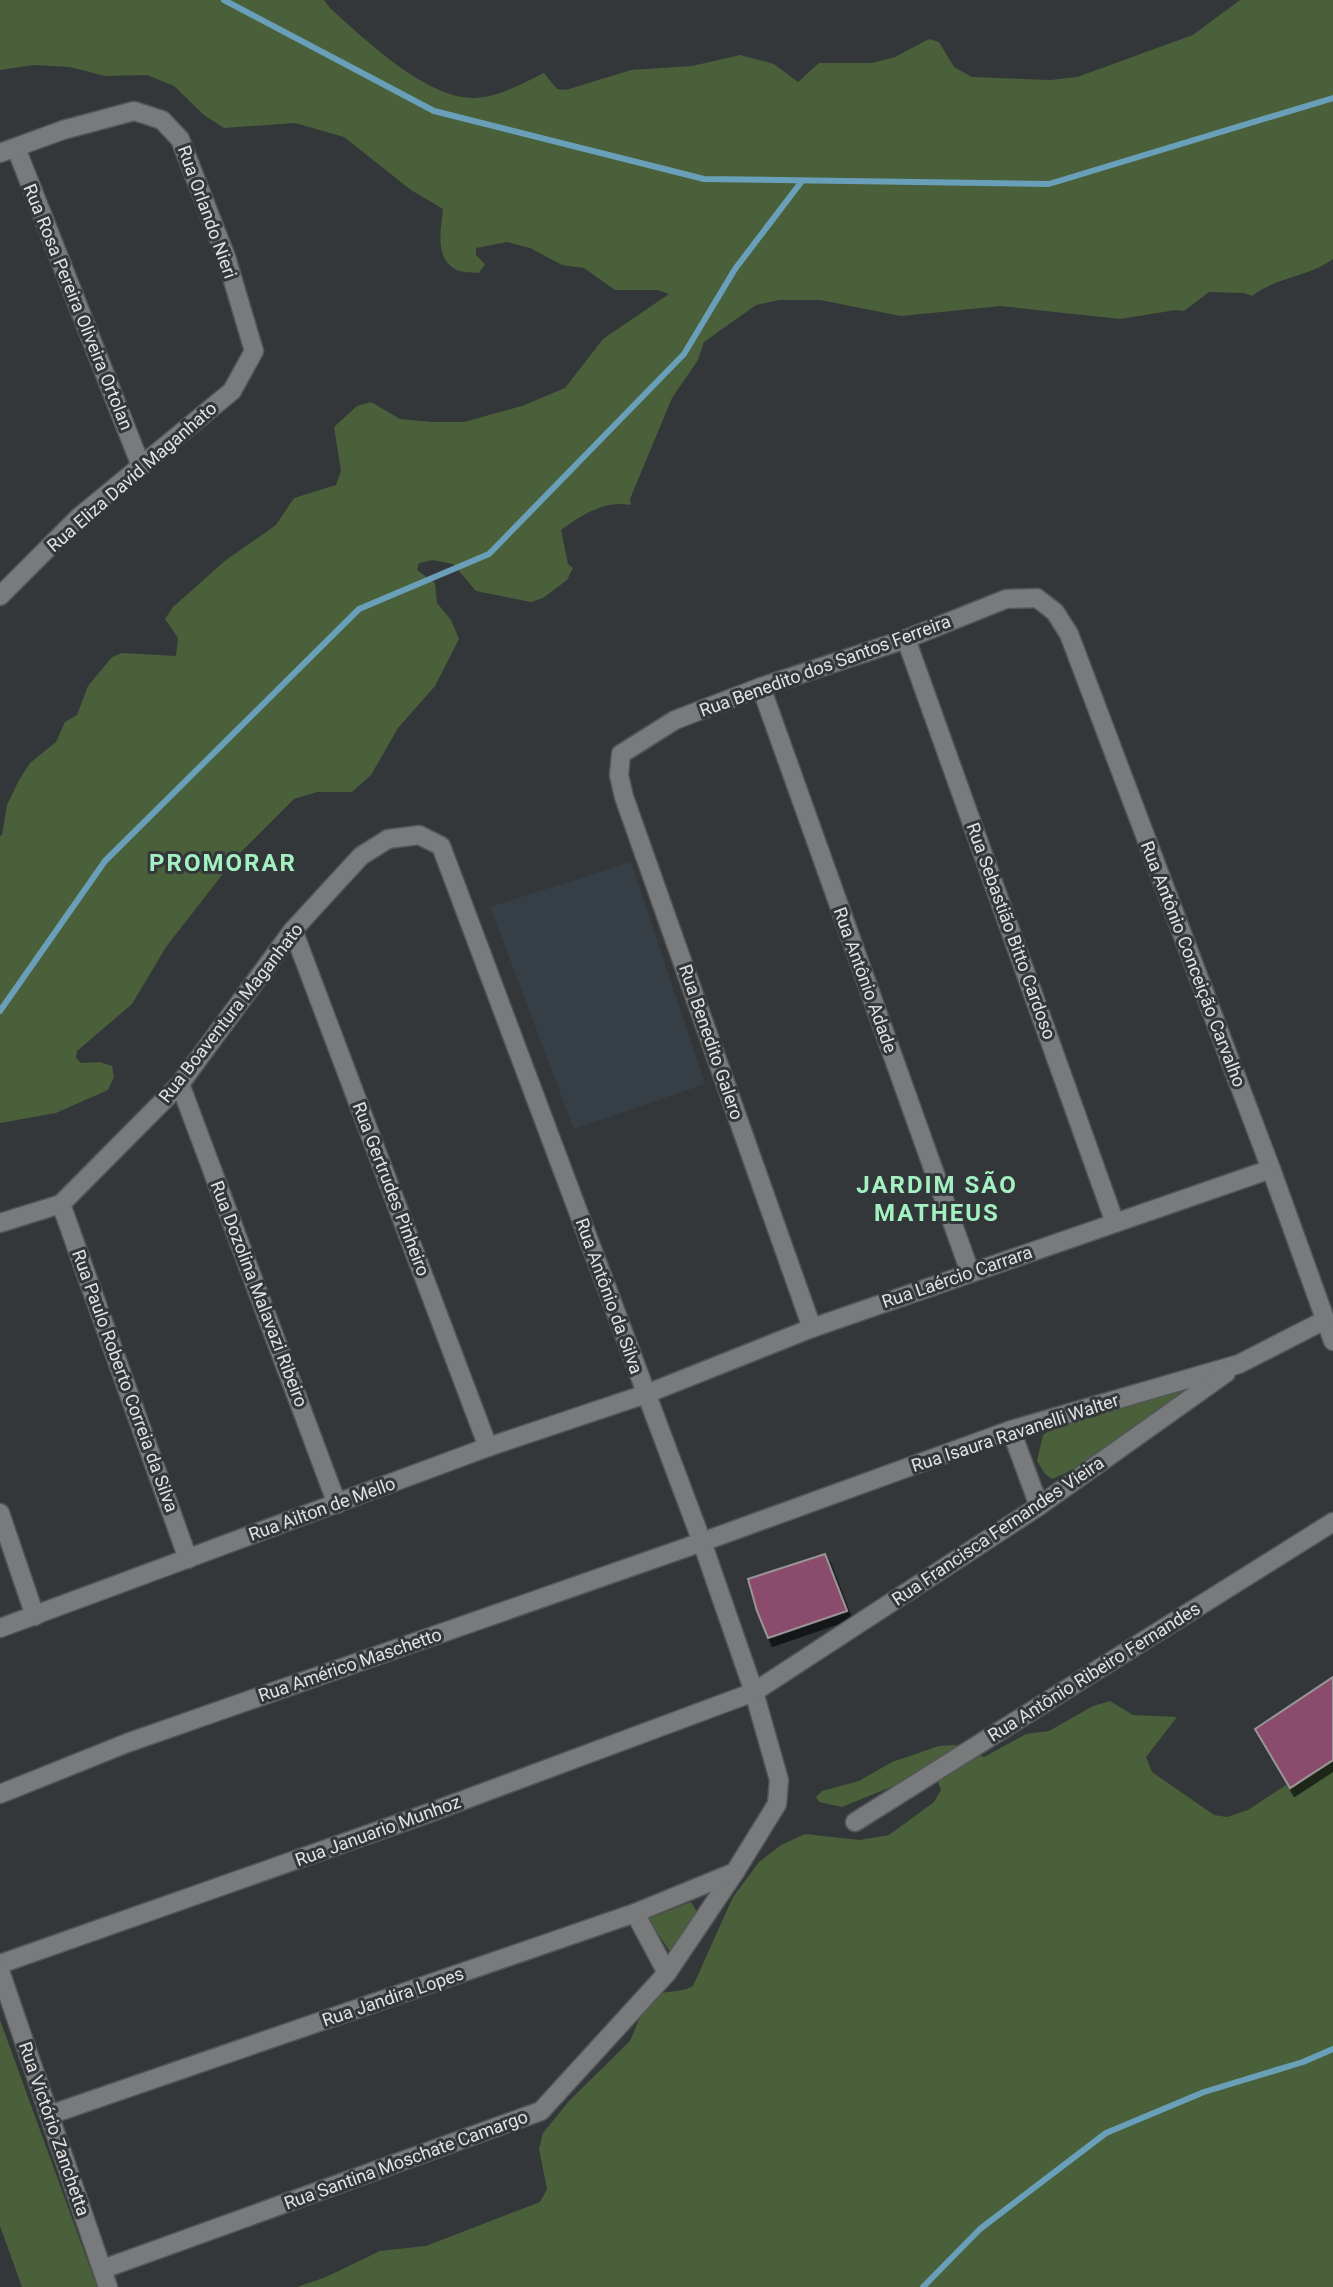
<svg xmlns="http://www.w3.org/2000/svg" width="1333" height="2287" viewBox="0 0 1333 2287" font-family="Roboto,sans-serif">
  <defs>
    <filter id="shadow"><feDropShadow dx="4.5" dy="8" stdDeviation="0" flood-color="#0009"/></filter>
  </defs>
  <rect width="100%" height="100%" fill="#343739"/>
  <path fill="#373f46" d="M631,862l74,222 -131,45 -84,-222z"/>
  <g fill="#49603a">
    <path d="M0,0h324l6,8c34,31 96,90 143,90 25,0 50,-15 71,-25l13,16 9,1 65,-20 61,-4 48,-11 34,9 24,18 21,-19h53l23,-6 34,-18 10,3 15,25 18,10 78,3 27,-3 116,-42 47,-35h93v259c-24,18 -57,18 -81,37l-8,-3 -35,-1 -25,19 -8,-1 -56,9 -119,-13 -100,10 -81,-16h-41l-23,5 -52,37 -6,18 -26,38 -42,101 1,6c-27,-5 -49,10 -70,25l7,34 5,4 -6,12 -24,18 -12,4 -55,-11 -23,-27 -20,-4 -14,3 -2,7 18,13 2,20 14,17 8,19 -24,47 -37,42 -27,47 -19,17h-35l-23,7 -58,58 -70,90 -34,57 -55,47 -1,7 5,5 19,-1 12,4 2,11 -6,13 -52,23 -56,10v-287l2,-1 5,-30 12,-25 11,-17 26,-21 9,-20 12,-7 11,-29 24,-29 10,-4 54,3 2,-18 -13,-19 8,-12 53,-47 50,-35 18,-27 42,-13 5,-14 -7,-44 23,-21 14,-4 29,17 31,3h33l58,-16 43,-18 38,-49 66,-45 -11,-4h-43l-31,-22 -22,-3 -32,-17 -23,-6 -31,6v7l9,9 -6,9c-6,-1 -16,0 -22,-3 -23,-11 -16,-40 -14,-61l-32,-19 -67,-53 -49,-14 -71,5 -20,-13 -30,-29 -27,-11 -42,1 -35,-9 -36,-2 -34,5z"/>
    <path d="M1193,1381l-3,17 -122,74 -16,7 -7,-5 -8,-13 6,-26 10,-7 128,-45z"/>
    <path d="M1110,1701l23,14 44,2 -31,40 6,15 62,43 13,2 21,-7 85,-56v533h-1036l29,-10 54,-26 46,-5 114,-44 7,-13 -8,-40 4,-16 26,-32 61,-60 19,-45c15,-6 30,-2 44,-10l40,-89 26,-35 22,-17 24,-11 55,6 29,-5 45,-33 7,-12 -4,-11 -12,-6 -83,34 -23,-5 -3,-5 6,-6 37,-10 33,-19 47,-16 19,-1 26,12 42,-23 23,-3 44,-25z"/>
    <path d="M691,1902l8,13 -28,38 -23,-34z"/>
    <path d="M0,2020l97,267h-75l-22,-61z"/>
  </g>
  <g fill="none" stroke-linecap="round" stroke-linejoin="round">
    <g stroke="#6a9fba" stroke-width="6">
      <path d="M224,0l210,111 270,68 345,5 284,-86"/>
      <path d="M0,1011l105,-150 254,-252 130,-55 195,-200 51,-85 67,-88"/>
      <path d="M923,2287l57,-58 126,-96 98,-41 99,-30 30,-13"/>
    </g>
  </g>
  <g fill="#8b4c6c" stroke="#999596" stroke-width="2" filter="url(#shadow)">
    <path d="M825,1554l22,57 -79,27 -11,-27 -9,-32z"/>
    <path d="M1333,1677v83l-43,28 -35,-59z"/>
  </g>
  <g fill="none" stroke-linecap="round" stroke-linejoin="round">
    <g stroke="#535658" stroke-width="21">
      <g id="minor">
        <path d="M16,148l125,318"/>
        <path d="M0,153l63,-23 71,-19 28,9 18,19 46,118 28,94 -22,40 -153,126 -79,79"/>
        <path d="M906,639l209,584"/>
        <path d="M761,687l209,585"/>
        <path d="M293,930l195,517"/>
        <path d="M180,1084l157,420"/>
        <path d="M61,1204l127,355"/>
        <path d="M0,1223l61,-19 119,-120 113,-154 68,-74 27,-17 31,-4 22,11 261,696 52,150 25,88 -2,24 -42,68 -68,101 -126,138 -438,158"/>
        <path d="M812,1328l-188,-531 -5,-22 2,-21 54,-34 86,-33 145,-48 100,-40 31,-1 18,14 14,22 202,535 62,172"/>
        <path d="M1011,1430l28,76"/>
        <path d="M0,1513l35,103"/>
        <path d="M0,1628l488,-181 158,-53 166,-66 459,-159"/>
        <path d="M0,1794l127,-51 575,-201 309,-112 228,-66 86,-44"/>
        <path d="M855,1822l478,-300"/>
        <path d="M635,1913l32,60"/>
        <path d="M0,1964l426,-150 328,-122 285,-186 187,-133"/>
        <path d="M0,1971l108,316"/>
        <path d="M49,2115l586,-202 100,-41"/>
      </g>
    </g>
    <use href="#minor" stroke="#787a7b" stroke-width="18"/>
  </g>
  <g text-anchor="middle" stroke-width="6" stroke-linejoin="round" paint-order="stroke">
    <g font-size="18" fill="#e0e2e3" stroke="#343739">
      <text transform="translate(207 212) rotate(70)" y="6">Rua Orlando Nieri</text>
      <text transform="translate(78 307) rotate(68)" y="6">Rua Rosa Pereira Oliveira Ortolan</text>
      <text transform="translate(132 477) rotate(-41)" y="6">Rua Eliza David Maganhato</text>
      <text transform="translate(825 666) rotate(-20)" y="6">Rua Benedito dos Santos Ferreira</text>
      <text transform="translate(1011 931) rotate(70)" y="6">Rua Sebastião Bitto Cardoso</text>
      <text transform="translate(1193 964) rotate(69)" y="6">Rua Antônio Conceição Carvalho</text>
      <text transform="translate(865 980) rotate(70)" y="6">Rua Antônio Adade</text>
      <text transform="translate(231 1013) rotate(-52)" y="6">Rua Boaventura Maganhato</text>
      <text transform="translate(711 1042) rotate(71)" y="6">Rua Benedito Galero</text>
      <text transform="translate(391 1189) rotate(69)" y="6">Rua Gertrudes Pinheiro</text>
      <text transform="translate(957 1277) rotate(-19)" y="6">Rua Laércio Carrara</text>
      <text transform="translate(259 1294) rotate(69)" y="6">Rua Dozolina Malavazi Ribeiro</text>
      <text transform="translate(609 1296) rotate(70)" y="6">Rua Antônio da Silva</text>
      <text transform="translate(125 1381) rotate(70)" y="6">Rua Paulo Roberto Correia da Silva</text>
      <text transform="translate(1015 1433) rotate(-18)" y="6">Rua Isaura Ravanelli Walter</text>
      <text transform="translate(322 1509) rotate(-20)" y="6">Rua Ailton de Mello</text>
      <text transform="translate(998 1531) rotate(-34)" y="6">Rua Francisca Fernandes Vieira</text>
      <text transform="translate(350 1665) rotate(-19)" y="6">Rua Américo Maschetto</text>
      <text transform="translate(1094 1672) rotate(-32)" y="6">Rua Antônio Ribeiro Fernandes</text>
      <text transform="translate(378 1831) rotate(-20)" y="6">Rua Januario Munhoz</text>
      <text transform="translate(393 1997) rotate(-19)" y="6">Rua Jandira Lopes</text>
      <text transform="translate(54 2129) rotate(71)" y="6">Rua Victório Zanchetta</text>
      <text transform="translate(406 2160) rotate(-20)" y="6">Rua Santina Moschate Camargo</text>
    </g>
    <g font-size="24" font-weight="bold" letter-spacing="2" fill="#a3f1c2" stroke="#343739">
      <text x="223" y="871">PROMORAR</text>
      <text x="937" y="1193">JARDIM SÃO<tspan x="937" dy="28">MATHEUS</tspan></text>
    </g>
  </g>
</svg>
